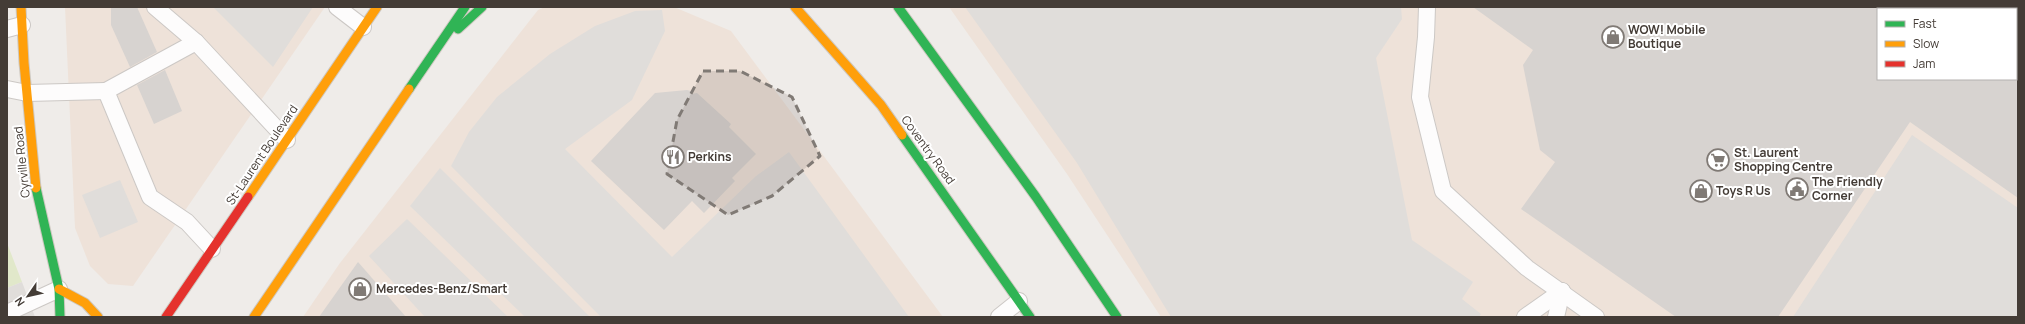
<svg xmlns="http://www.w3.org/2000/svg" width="2025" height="324" viewBox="0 0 2025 324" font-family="Manrope,sans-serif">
  <rect width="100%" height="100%" fill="#efece9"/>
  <g fill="#eee2d9" fill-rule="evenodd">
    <path d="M65,7h260l-192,279 -25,-2 -18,-18 -15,-38z"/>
    <path d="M545,7h129l57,24 212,286h-640l37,-54 198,-253z"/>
    <path d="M949,7h1069v310h-857l-94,-143zM1878,9h138v70h-138z"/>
  </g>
  <path fill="#e1e8ca" d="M7,243l15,39 -15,6z"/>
  <g fill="#e0ddda">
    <path d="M213,7h100l-40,60z"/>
    <path d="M965,7h436l1,12 -26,39 36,182 61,42 -11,17 19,15 -2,3h-308l-94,-154z"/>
    <path d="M662,10l3,21 -33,69 -67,49 107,108 84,-81 33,-24 120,165h-308l-150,-151 18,-34 28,-35 53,-43 45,-28 40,-15z"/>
    <path d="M1912,135l106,73v109h-225z"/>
    <path d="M440,168l150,149h-65l-115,-111z"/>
    <path d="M120,180l18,42 -38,16 -18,-43z"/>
    <path d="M407,219l101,98h-83l-56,-61z"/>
    <path d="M22,282l13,35h-28v-29z"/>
  </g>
  <g fill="#d7d3d0">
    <path d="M111,7h26l20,45 -27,15 -19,-42z"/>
    <path d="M1473,7h405v72h140v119l-108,-76 -132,195h-102l-155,-108 34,-47 -15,-12 -17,-85 10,-15z"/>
    <path d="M165,70l17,41 -28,13 -17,-39z"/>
    <path d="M687,90l4,1v3l6,-1 34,31 -2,3 27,27 -24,24 3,3 -31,32 -12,-12 -28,29 -73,-69 64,-68z"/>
    <path d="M358,262l48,55h-87z"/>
  </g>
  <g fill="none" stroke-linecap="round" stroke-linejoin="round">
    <g stroke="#ccc8c5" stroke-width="18">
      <g id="lane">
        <path d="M155,7l41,35 91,98"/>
        <path d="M337,7l26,20"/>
        <path d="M1427,7l-1,30 -6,60 23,94 84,77 69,49"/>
        <path d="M7,29l15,-4"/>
        <path d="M196,42l-90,49 44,106 37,25 25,27"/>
        <path d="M7,89l20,4 79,-2"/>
        <path d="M7,313l52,-24"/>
        <path d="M999,317l20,-16"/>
        <path d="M1525,317l37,-26"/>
        <path d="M1556,317l6,-26"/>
      </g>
    </g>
    <g stroke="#cec8c0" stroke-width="11">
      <g id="fast">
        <path d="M898,7l138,190 81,120"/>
        <path d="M458,29l24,-22"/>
        <path d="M409,89l56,-82"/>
        <path d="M902,135l128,182"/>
        <path d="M36,188l23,101 1,28"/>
      </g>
    </g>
    <g stroke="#cec8c0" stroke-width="11">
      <g id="slow">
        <path d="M21,7l3,56 12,125"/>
        <path d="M795,7l86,98 21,30"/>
        <path d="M248,197l129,-190"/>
        <path d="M59,289l26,14 13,14"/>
        <path d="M254,317l155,-228"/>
      </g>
    </g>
    <g stroke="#cec8c0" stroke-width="11">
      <path id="jam" d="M166,317l82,-120"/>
    </g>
    <use href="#lane" stroke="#fdfcfc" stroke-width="16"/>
    <use href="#fast" stroke="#30b455" stroke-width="9"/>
    <use href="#slow" stroke="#ff9f0a" stroke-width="9"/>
    <use href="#jam" stroke="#e5322d" stroke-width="9"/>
  </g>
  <path fill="#807a75" fill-opacity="0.2" stroke="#807a75" stroke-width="3" stroke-dasharray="8 5" stroke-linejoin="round" d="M703,71h37l52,26 28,59 -48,40 -44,19 -61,-41 10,-54z"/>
  <defs>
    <g id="shop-ring" transform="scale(1.15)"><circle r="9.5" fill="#fff" stroke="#807a75" stroke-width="1.5"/><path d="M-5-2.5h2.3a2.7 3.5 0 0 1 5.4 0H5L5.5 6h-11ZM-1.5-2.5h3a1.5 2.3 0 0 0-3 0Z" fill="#807a75"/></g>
    <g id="restaurant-ring" transform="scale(1.15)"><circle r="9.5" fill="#fff" stroke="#807a75" stroke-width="1.5"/><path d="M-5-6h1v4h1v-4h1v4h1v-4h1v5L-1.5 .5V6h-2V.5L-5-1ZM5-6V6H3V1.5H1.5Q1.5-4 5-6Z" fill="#807a75"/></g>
    <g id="supermarket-ring" transform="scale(1.15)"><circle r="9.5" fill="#fff" stroke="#807a75" stroke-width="1.5"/><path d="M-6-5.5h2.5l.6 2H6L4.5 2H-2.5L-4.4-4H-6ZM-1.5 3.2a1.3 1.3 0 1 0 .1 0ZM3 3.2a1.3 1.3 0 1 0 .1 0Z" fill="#807a75"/></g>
    <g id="civic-ring" transform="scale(1.15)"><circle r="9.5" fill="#fff" stroke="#807a75" stroke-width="1.5"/><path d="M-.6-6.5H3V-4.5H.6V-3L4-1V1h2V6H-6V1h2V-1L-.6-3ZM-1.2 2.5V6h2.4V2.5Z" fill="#807a75"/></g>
  </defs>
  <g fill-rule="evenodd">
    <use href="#shop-ring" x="1613" y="37"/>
    <use href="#restaurant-ring" x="673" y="157"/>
    <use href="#supermarket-ring" x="1718" y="160"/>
    <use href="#civic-ring" x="1797" y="189"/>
    <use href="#shop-ring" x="1701" y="191"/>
    <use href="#shop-ring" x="360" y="289"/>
  </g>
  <g text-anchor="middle" stroke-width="4" stroke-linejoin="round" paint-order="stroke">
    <g font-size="12" font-weight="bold" fill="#443c36" stroke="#fff" text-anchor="start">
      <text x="1628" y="34">WOW! Mobile<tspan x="1628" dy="14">Boutique</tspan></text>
      <text x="1734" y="157">St. Laurent<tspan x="1734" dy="14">Shopping Centre</tspan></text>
      <text x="688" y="161">Perkins</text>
      <text x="1812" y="186">The Friendly<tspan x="1812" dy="14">Corner</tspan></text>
      <text x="1716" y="195">Toys R Us</text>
      <text x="376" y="293">Mercedes-Benz/Smart</text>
    </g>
    <g font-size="12" fill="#443c36" stroke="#fff">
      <text transform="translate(928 150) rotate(54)" y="4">Coventry Road</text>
      <text transform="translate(262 155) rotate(-56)" y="4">St-Laurent Boulevard</text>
      <text transform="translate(22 162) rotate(-96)" y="4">Cyrville Road</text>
    </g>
  </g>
  <rect width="2025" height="324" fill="none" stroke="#443c36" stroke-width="16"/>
  <rect x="1877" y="8" width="140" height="72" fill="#ffffff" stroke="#b4b1af"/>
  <rect x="1885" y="21" width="20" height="6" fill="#30b455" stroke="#b4b1af"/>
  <text x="1913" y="28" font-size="12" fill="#443c36">Fast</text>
  <rect x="1885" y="41" width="20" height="6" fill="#ff9f0a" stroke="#b4b1af"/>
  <text x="1913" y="48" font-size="12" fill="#443c36">Slow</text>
  <rect x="1885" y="61" width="20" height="6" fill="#e5322d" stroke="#b4b1af"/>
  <text x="1913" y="68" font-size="12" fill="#443c36">Jam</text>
  <g transform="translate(28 296) rotate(236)" stroke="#ffffff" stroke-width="3" paint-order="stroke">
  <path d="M0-3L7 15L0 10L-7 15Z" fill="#443c36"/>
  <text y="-6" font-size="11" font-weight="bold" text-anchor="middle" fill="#443c36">N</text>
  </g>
</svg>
